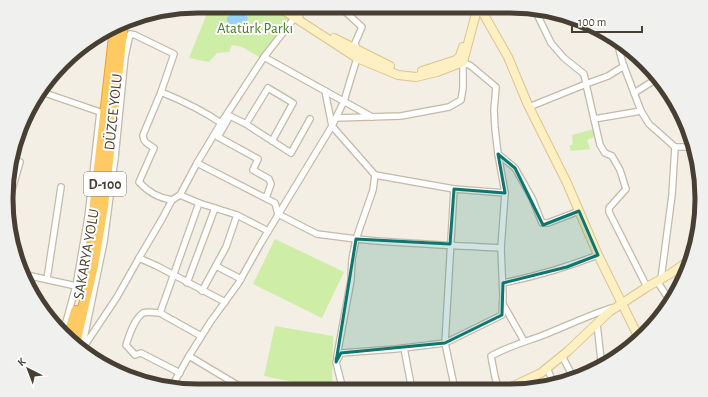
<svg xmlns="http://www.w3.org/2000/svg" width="708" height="397" viewBox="0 0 708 397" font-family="'Alegreya Sans',sans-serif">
  <rect width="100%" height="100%" fill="#f4efe4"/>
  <g fill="#ceeda7">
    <path d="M210,6h59l5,2 16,10 -29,40 -19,-11 -10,-2 -3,7 -12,1 -8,9 -20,-4z"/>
    <path d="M594,129l2,7 -9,4 3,9 -19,2 -2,-5 4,-2 -1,-9z"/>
    <path d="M275,239l69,33 -22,46 -69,-34z"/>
    <path d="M275,326l58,10 -1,48 -14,3 -54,-11z"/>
  </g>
  <path fill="#98d2f8" d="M237,9l6,2 5,7 -3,8 -6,1 -3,-1 -1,2 -5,-3 -3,-4v-4l6,-3 2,1z"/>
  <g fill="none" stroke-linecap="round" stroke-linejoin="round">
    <g stroke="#c3baa8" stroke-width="8">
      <g id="street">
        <path d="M535,10l16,33 13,15 20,16 2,10 22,-8 16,-10"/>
        <path d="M617,42l6,22 18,47 8,13 26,23 -3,48 -11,84"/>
        <path d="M264,57l108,60"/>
        <path d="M39,91l61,21 -12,105 -12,69 -13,47"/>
        <path d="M325,91l7,35 43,49 79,14"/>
        <path d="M161,92c22,9 41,18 60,31"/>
        <path d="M634,93l24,-15"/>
        <path d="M529,107l57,-23 14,61 5,8 7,3 8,14 6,19 -17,19v4l38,75"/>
        <path d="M336,118l65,-2 48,-9 12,-7 2,-12v-26"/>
        <path d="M594,119l47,-8"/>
        <path d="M246,124l22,-36 25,15 -21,38"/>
        <path d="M675,147h19"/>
        <path d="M498,154l17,14 17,30 10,25h6l31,-12"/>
        <path d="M197,163l24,-40 43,-66 32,-41"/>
        <path d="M180,195l17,-32 78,40 3,11 39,20 39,5 17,-49 2,-15"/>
        <path d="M266,198l5,-14 -2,-5 -16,-9 5,-11 -40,-22 12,-21 16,8 45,29 19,-34"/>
        <path d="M199,203l38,12 31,16"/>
        <path d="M6,211l14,-49"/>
        <path d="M139,258l23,-39 10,-19"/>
        <path d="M216,266l25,13"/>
        <path d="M22,274l54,12"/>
        <path d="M47,279l14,-92"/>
        <path d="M657,281l13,20"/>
        <path d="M187,283l28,-75"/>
        <path d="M503,283c34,-7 62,-15 95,-28"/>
        <path d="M202,291l24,-44 11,-32"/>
        <path d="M503,304l21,37"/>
        <path d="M160,313l41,23"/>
        <path d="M597,324l4,36 2,4"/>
        <path d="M82,348l22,-106 11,-84 10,-101 5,-23 5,1 39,19 -13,38 -18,43c0,7 5,9 11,13l-15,34c9,10 19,16 33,18l8,-5 19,8 -39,110c-6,0 -12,-2 -17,0 -9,6 -14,23 -17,32l9,10 6,-2 39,20"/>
        <path d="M83,348l34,-51 22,-39 18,8 68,36"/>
        <path d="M404,348l8,42"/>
        <path d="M189,356l50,30 15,4"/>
        <path d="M337,356l14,-76 1,-21 4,-20c48,5 97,6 145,9"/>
        <path d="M562,356l10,19"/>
        <path d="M547,368l6,14"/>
        <path d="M172,386l17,-30 22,-35 27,-37 23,-41 71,-117 12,-25 13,-43v-8l-2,-7 7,-16 -23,-21"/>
        <path d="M325,390l17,-4"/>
        <path d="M343,390l-7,-28 5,-9 54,-4 50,-6 57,-28 1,-19 -2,-48 4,-55 -7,-39 -3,-26 -1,-18 2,-23 -25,-21 -11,-5"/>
        <path d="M455,390l-10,-47 9,-154 51,4"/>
        <path d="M499,390l-4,-13 -4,-21c16,-9 33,-14 50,-20 23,-9 46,-20 70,-28"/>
      </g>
    </g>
    <g stroke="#d9c58e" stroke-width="10">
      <g id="secondary">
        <path d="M277,6l80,52 41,17 18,2 21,-5 26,-10 15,-56"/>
        <path d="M287,6l12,9"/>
        <path d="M479,6l29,51 20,48 39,78 31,72 40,81"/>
        <path d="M334,38l56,28"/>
        <path d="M422,71l34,-11 4,-4 3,-9"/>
        <path d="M507,389l34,-16 27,-22 41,-39 38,-25 23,-13 17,-12"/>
      </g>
    </g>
    <g stroke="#efa323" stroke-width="12">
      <g id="highway">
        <path d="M91,238l24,-210"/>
        <path d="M68,337l8,-26"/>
        <path d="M75,343l18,-77 10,-59 20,-184"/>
      </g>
    </g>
    <use href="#street" stroke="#fff" stroke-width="5.5"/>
    <use href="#secondary" stroke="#fff0c3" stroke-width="8"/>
    <use href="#highway" stroke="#ffca64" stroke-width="10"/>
  </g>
  <path fill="#0f766e" fill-opacity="0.2" stroke="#0f766e" stroke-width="3" stroke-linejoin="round" d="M498,154l17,14 28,57 36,-14 19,44 -31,12 -64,16 -1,32 -57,28 -104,10 -5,9 20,-123 94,5 4,-55 51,4z"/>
  <g text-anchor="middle" stroke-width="4" stroke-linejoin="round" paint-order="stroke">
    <rect fill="#fff" stroke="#7e7970" stroke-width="1" x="84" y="172" width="42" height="24" rx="3"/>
    <g font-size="14" font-weight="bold" fill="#473f33">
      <text x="105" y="189">D-100</text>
    </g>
    <g font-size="15" fill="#447f20" stroke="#fff">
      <text x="255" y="33">Atatürk Parkı</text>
    </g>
    <g font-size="15" fill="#473f33" stroke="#fff">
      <text transform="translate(113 112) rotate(-84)" y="5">DÜZCE YOLU</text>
      <text transform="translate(86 254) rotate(-80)" y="5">SAKARYA YOLU</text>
    </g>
  </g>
  <path d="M0 0H708V397H0ZM198 13H510A185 185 0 0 1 695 198V199A185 185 0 0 1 510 384H198A185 185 0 0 1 13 199V198A185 185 0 0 1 198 13Z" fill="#f0f0ef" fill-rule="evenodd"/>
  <path fill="none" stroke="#473f33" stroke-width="5" d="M198 13H510A185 185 0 0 1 695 198V199A185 185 0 0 1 510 384H198A185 185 0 0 1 13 199V198A185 185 0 0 1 198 13Z"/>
  <g transform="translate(28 369) rotate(318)" stroke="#ffffff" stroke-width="3" paint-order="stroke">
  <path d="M0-3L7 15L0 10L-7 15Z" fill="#473f33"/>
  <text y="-6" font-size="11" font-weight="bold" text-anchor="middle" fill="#473f33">K</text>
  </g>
  <path d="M572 26v6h70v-6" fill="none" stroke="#473f33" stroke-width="2"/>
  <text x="578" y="26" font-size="12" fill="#473f33" stroke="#ffffff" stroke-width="3" paint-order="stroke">100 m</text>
</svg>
